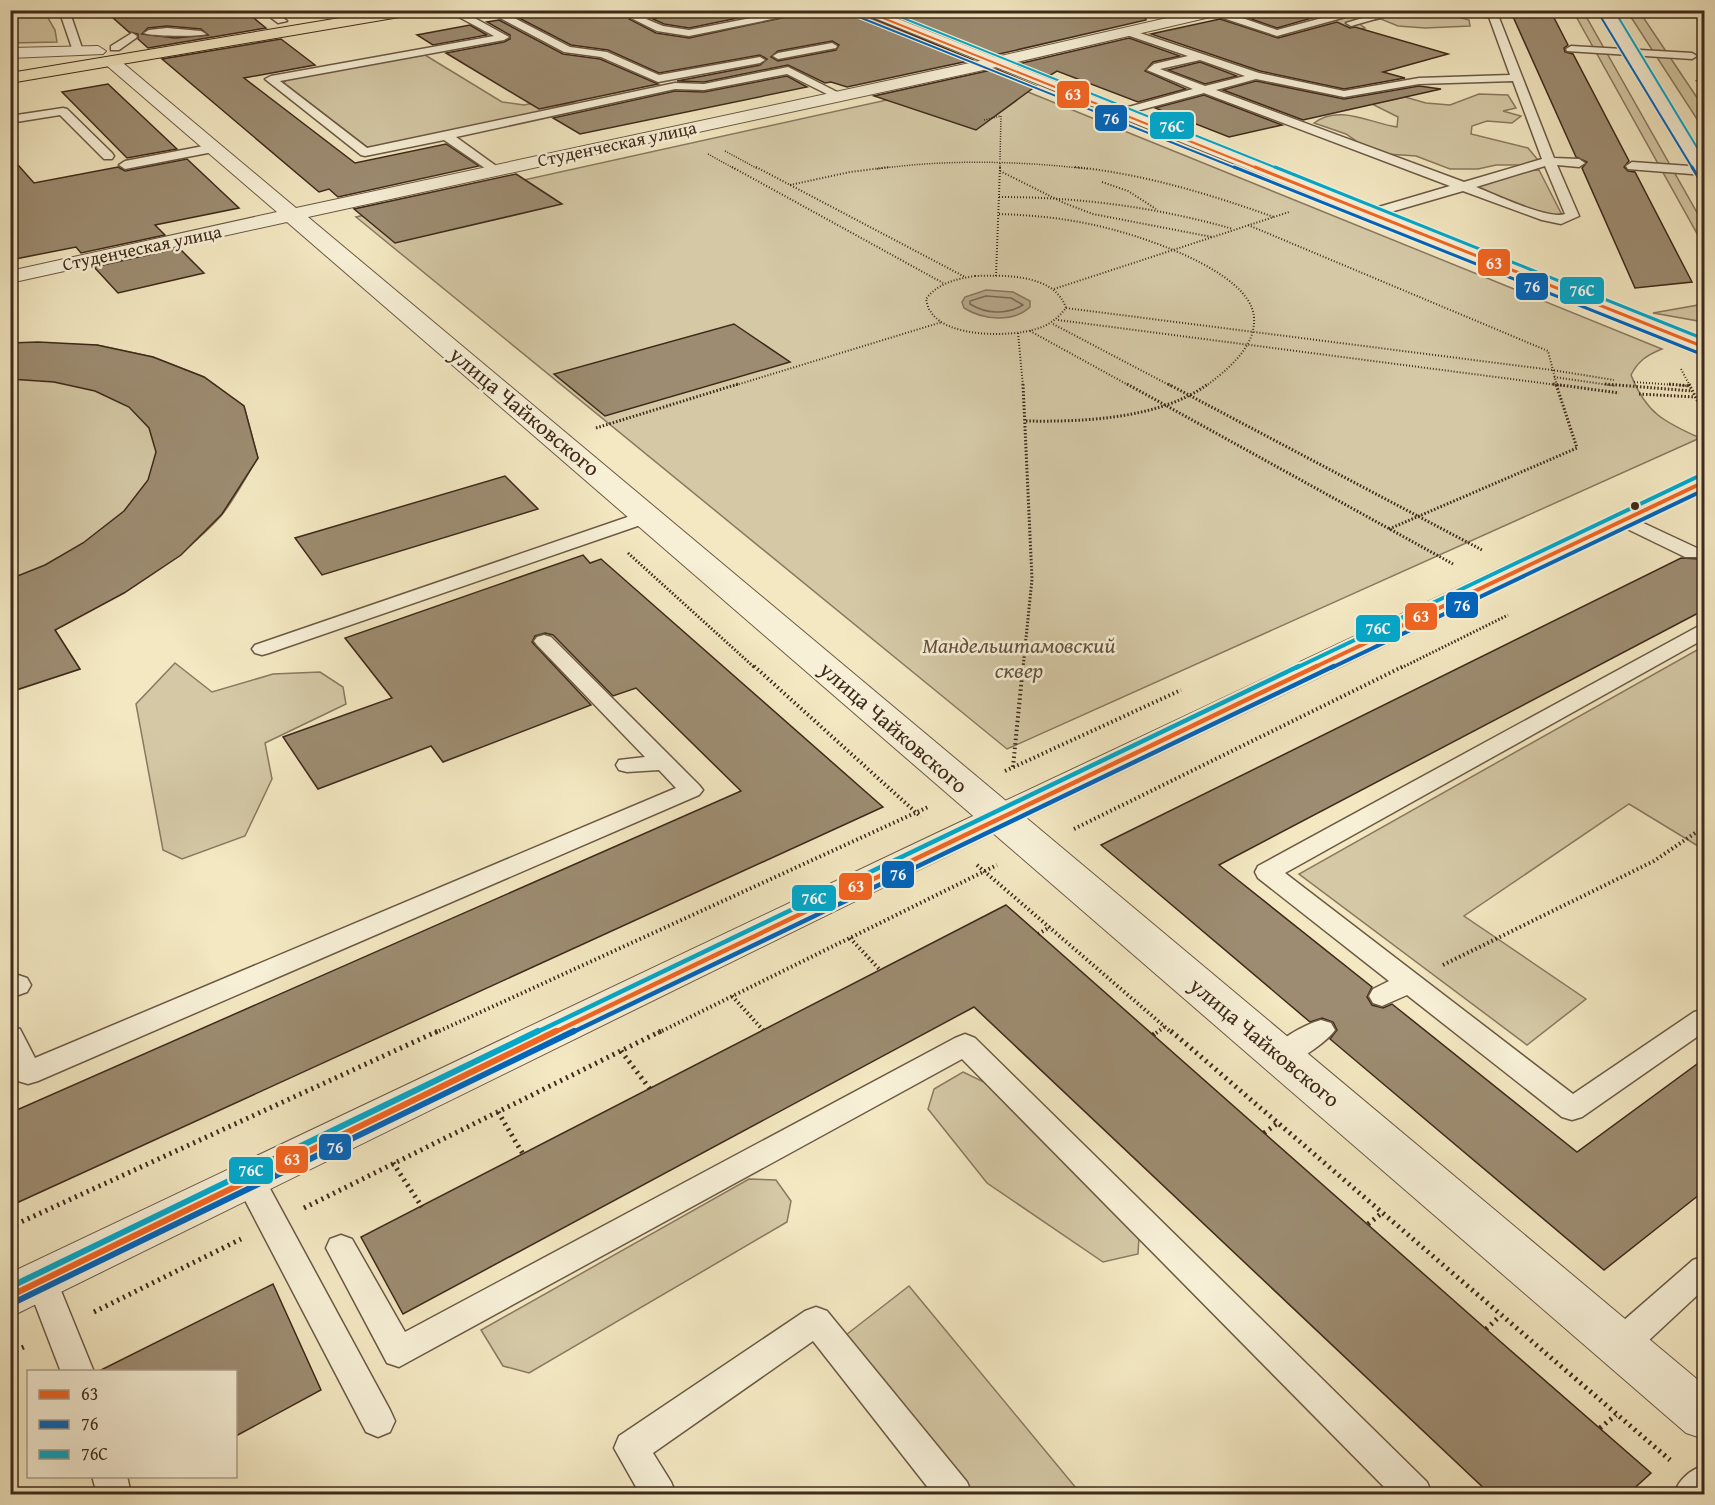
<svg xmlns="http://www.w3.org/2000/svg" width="1715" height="1505" viewBox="0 0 1715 1505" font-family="'Gentium Book Plus',serif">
  <rect width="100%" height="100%" fill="#f3e8c2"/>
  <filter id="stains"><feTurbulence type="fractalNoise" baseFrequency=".00333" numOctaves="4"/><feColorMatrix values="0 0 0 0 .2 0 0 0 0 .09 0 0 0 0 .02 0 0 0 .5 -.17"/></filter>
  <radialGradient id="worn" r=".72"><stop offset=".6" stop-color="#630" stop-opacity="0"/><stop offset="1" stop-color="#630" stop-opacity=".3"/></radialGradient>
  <g fill="#d4c8a5" stroke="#8a7860" stroke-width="1.5">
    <path d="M1434,10l35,10 1,6 -45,2 -27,-2 -17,-7 -23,4 7,5 -16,4 -53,7 -57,-15 15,-4 24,8 23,-3 65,-14z"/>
    <path d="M10,11h34l11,19 2,12 -46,1z"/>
    <path d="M1573,11h10l121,214v21z"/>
    <path d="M1627,11h12l65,97v22z"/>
    <path d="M425,55l77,47 22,3 40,-8 10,5 -42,12 -162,35 -86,-66 3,-5z"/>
    <path d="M991,77l671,272c-15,6 -24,12 -31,26 15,38 33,47 69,63l-693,311 -651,-532z"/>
    <path d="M1479,94l29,1 8,13 -13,3 18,5 -9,7 -25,-2 -15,5 -1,8 57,14 10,12 -16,5h-26l-18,4h-28l-34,-13 -29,-2 -22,-7 -19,-13 -32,-11c25,-19 56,0 83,4l1,-10 -26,-13 33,-7 21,6 24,2z"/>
    <path d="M1539,170l22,43 -4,3 -14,-2 -69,-27 49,-16z"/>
    <path d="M1704,304v18l-51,-9z"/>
    <path d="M11,343l86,2 56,12 51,20 40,29 14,52c-12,18 -23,41 -37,58 -47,51 -105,81 -166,114l25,39 -69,23z"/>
    <path d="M1704,646v195l-6,5 -69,-42 -165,112 122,83 -59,46 -228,-171z"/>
    <path d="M175,663l37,29 61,-18 47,-2 23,15 3,17 -81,39 7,36 -27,57 -63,23 -19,-9 -27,-146z"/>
    <path d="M963,1072l23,11 153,154 -1,17 -35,8 -116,-79 -59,-74 6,-20z"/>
    <path d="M749,1179l27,1 15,21 -4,21 -258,151 -26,-7 -22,-36z"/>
    <path d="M909,1286l172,208h-111l-128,-156z"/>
  </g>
  <path fill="#b6a789" stroke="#86755d" stroke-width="1.5" d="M986,290l27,2 17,9v6c-17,16 -47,13 -66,1l-2,-6 3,-5z"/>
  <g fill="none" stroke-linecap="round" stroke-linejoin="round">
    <path stroke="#7a6852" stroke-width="1.5" d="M986,296l25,2 12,7c-17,10 -37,9 -53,-1v-3z"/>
  </g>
  <g fill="#9d8c71" stroke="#3f291a" stroke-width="1.5" fill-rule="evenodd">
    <path d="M104,10h140l22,18 -118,20 -10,-9v-5l-9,-2zM167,26l34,3 7,6 -33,3 -33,-4 6,-6z"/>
    <path d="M555,10h93l-18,6 -1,3 27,14 33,5 129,-28h35l120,50 -126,27 -16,-5 -6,1 -37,-18 -84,17 -27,-1 83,-16 7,-6 -7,-4 -101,18 -51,-23 -37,-5 -54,-28zM832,41l7,4 -3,5 -58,11 -7,-4 7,-6z"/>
    <path d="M681,10h97l-89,18 -25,-4 -11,-5z"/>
    <path d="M883,10h262l1,10 -151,35z"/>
    <path d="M1261,10h38l20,6 -42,12 -37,-13z"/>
    <path d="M1510,10h40l18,35 -4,3 1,4 8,2 56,107 -5,6 4,4 7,1 57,110 -57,6 -53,-120 5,-6 -11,-5z"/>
    <path d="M1220,19l58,19 59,-16 13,6 5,-1 93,27 -65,18 22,6 -61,11 -84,-18 -109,-37z"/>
    <path d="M499,20l64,34 37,5 58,25 -119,25 -93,-56 58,-11 6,-3v-4l-23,-13z"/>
    <path d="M470,25l17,10 -54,10 -16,-10z"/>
    <path d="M1129,38l51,18 -27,6 -8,9 41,18 -48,13 -81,-31 -8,5 -31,-12z"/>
    <path d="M281,39l34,26 -71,13 111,85 91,-19 33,22 -141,31 -9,-8 -10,3 -157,-133z"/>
    <path d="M1200,62l37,14 -32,8 -37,-14z"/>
    <path d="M996,69l40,17 -60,44 -102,-34z"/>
    <path d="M787,76l20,11 -227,47 -27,-16 122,-27 29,1z"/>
    <path d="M1256,81l88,18 75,-13 22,3 -138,31 -80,-30z"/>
    <path d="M108,84l69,65 -50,9 -65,-66z"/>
    <path d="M1204,95l78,30 -53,12 -74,-29z"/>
    <path d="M10,156l24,27 84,-16 7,4 62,-12 52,49 -84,17 10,10 -84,18 -5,-6 -66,13z"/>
    <path d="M516,174l46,30 -167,39 -41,-34z"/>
    <path d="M179,248l25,25 -86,20 -24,-26z"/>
    <path d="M734,324l56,38 -185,54 -51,-42z"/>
    <path d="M38,342l59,3 56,12 51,20 40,29 14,52 -36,56 -41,41 -57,38 -69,37 25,39 -70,23v-113l35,-14 38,-22 41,-32 24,-31 8,-28 -7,-24 -20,-21 -34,-16 -41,-9 -44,-3v-36z"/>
    <path d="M505,476l33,33 -216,66 -27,-37z"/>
    <path d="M1704,546v64l-485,255 153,122 -5,10 5,8 11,3 9,-4 185,148 127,-93v132l-100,79 -274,-231 7,-9 -4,-8 -11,-4 -12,4 -209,-177 580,-287 18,1 5,-6 -3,-5z"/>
    <path d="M583,555l7,8 11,-4 282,248 -873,399v-93l731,-322 -105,-103 -23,8 -60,-61 -8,-2 -10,3 -3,6 59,63 -148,57 -12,-16 -113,43 -35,-52 109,-39 -47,-60z"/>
    <path d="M1006,905l480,424 165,144 -23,21h-138l-516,-487 -571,307 -42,-77z"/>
    <path d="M273,1284l48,106 -85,46v-65h-137z"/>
  </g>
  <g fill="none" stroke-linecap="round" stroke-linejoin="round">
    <g stroke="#6c5944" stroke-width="3">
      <g id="service">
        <path d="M59,10h10l14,41 -1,2 -9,-2z"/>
        <path d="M261,10h12l14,11 -9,2z"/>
        <path d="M446,10h14l49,27 -5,3 -224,41 87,67 308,-65 29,1 84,-17 55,28 -6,3 -4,-1 -46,-23 -83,16 -29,-1 -219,48 43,31 2,3 -2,3 -4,1 -51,-35 -79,16 -4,-1 -96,-76 6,-3 223,-40z"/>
        <path d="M485,10h14l71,37 37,5 52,23 101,-18 5,3 -5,3 -102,19 -57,-25 -37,-5z"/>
        <path d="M658,10h21l-33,9 17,7 26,4 104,-20h23l-127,26 -32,-5 -26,-13z"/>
        <path d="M1210,10h9l58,20 75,-20h19l-94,26 -66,-22z"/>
        <path d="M1389,10l11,2 -49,14 -5,-3z"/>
        <path d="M1433,10h63l58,148 25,1 6,4 -6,4 -22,-2 22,51 -18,8 -19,-4 -79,-29 -93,27 -5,-1 -2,-3 2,-3 85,-25 -246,-93 -86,23 -6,-3 2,-2 79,-22 -46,-19 7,-6 34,-8 -64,-22 -1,-2 5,-3 131,44 85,18 75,-13 91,-3 -21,-58 -51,-4zM1200,60l45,16 -40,10 -45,-17zM1256,79l88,18 75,-13 94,-3 29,78 -78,23 -248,-92zM1545,166l20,48c-17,6 -71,-20 -89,-27z"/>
        <path d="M1609,10h55l3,3 -5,3 -48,-3z"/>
        <path d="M167,28l34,3 5,3c-4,3 -58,2 -62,-1l5,-3z"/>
        <path d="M132,33l5,3 -1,2 -17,12h-8v-4z"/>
        <path d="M832,43l5,3 -1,2 -58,11 -5,-3 5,-3z"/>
        <path d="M1571,46l121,7 5,3 -5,3 -125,-8 -1,-2z"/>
        <path d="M63,108l4,1 45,44 2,3 -2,3h-8l-44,-44 -50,8v-7z"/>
        <path d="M214,144l6,4 -2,3 -93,18 -6,-4 6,-4z"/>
        <path d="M1632,162l72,5v8l-76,-6 -2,-3z"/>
        <path d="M648,510l7,2 2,4 -2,4 -386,133 -7,2 -7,-2 -3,-4 3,-4z"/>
        <path d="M1624,514l75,35 3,4 -3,4h-14l-68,-33 -2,-4 2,-4z"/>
        <path d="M1704,625v14l-419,234 288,221 121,-82 10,-3v23l-122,85 -10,3 -10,-3 -155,-122 -25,11 -9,-3 -4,-7 4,-7 16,-8 -131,-103 -3,-6 3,-6 439,-239z"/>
        <path d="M544,635l7,2 148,148 4,5 -4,5 -661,286 -10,3 -10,-3 -8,-15v-40l10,3 15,29 641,-270 -17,-18 -32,2 -8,-2 -3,-5 3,-5 26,-3 -108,-112 -3,-4 3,-4z"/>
        <path d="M18,975l9,3 4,7 -4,7 -17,6v-20z"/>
        <path d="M1321,1020l10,3 4,7c-6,10 -43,37 -55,36 -3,0 -6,-1 -9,-2l-4,-8c9,-16 37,-31 54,-36z"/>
        <path d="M965,1034l10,4 452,444 5,12h-41l-429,-435 -563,308 -12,-4 -61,-115 4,-9 11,-4 11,4 53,93 550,-294z"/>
        <path d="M250,1169l11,3 129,238 5,11 -5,11 -12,5 -12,-5 -131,-251 4,-9z"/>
        <path d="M1704,1256v33l-72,67 -12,4 -12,-4 -4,-11 4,-11 85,-74z"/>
        <path d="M42,1267l11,4 41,101h-33l-35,-91 5,-10z"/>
        <path d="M816,1307l11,4 140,171 5,12h-39l-120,-153 -160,112 18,29 5,12h-36l-26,-46 5,-12 186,-125z"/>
        <path d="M1704,1465v29h-30c5,-15 15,-23 30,-29z"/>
        <path d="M92,1476h35l4,18h-34z"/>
      </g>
    </g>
    <g stroke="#6c5944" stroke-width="2">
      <path id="minor" d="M1202,10h28l-7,4 -244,57 -671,146 1396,1168v54l-18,-6 -1399,-1211 -277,61v-12l267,-59 -172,-148 -2,-3 2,-3h12l179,150 683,-147z"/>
    </g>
    <g stroke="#6c5944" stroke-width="2">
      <g id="tertiary">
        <path d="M855,10h21l828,329v15z"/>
        <path d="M1598,10h15l91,149v19l-7,-1 -2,-4z"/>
        <path d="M98,46l8,5 -3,3 -93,4v-10z"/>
        <path d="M1704,474v18l-743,357 -951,468v-44l927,-440 758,-357z"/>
      </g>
    </g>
    <g stroke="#3f291a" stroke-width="2">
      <path id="primary" d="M388,10h36l-7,4 -407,69v-10z"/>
    </g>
    <g stroke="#3f291a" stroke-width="1.5" stroke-dasharray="1 1.5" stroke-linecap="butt">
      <path d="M1696,80l8,14"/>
      <path d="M984,120l17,-4 -1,44"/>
      <path d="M725,151l33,18"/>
      <path d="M708,154l27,15"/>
      <path d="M877,169c71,-10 141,-8 212,0"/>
      <path d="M1000,169v-6"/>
    </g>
    <g stroke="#3f291a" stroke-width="2" stroke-dasharray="1 2" stroke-linecap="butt">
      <path d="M732,167l211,116"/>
      <path d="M756,167l209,110"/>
      <path d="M1075,167c69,7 134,27 199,50"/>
      <path d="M1000,171l64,32 29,11 119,23"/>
      <path d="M1102,182l26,9 28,18"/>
      <path d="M790,185l60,-13 39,-5"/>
      <path d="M999,197c80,0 157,10 234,32"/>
      <path d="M999,214c32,1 64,4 95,11 39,8 158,45 160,93 2,29 -27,52 -48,68"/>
      <path d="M1248,225l300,126 9,35"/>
      <path d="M975,276c30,-1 80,-2 91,32 -8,10 -16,17 -30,21 -25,8 -89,9 -105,-17 -3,-3 -4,-9 -5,-13 12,-16 30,-20 49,-23z"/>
      <path d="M996,276l4,-109"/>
      <path d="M1054,289l235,-77"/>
      <path d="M1066,308l486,62 62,10"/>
      <path d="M1058,320l507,66"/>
      <path d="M1053,324l118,62"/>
      <path d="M1030,331l100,55"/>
      <path d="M1018,333l5,53"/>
      <path d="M1681,369l9,17"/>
      <path d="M1554,377l62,9"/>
      <path d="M1634,382l56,4"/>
      <path d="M733,386l209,-64"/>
    </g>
    <g stroke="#3f291a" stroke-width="3" stroke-dasharray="1.5 2" stroke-linecap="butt">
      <path d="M1023,384l9,195 -9,89"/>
      <path d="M1127,384l326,180"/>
      <path d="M1168,384l314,166"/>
      <path d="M1553,384l66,9"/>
      <path d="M1605,384l87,7"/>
      <path d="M1669,384l21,2"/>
      <path d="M1689,384l15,30"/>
      <path d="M1639,394l56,3"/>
      <path d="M1026,421c57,1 134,-2 182,-37"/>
      <path d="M596,428l142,-44"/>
      <path d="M1389,529l188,-81 -21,-64"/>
      <path d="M628,553l127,115"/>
      <path d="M1401,668l107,-53"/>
    </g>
    <g stroke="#3f291a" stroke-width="4" stroke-dasharray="1.5 3" stroke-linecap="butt">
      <path d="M754,666l167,151"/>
      <path d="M1013,767l10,-101"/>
      <path d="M1005,771l176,-81"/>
      <path d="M1074,829l330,-163"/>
      <path d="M977,865l195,168"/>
      <path d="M1038,934l12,-7"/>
      <path d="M850,938l30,32"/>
      <path d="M1443,965l211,-104 50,-34"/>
      <path d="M732,996l31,34"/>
      <path d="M435,1033l493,-226"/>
      <path d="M658,1033l339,-168"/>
      <path d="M1156,1033l10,-7"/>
    </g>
    <g stroke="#3f291a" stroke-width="5" stroke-dasharray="2 4.5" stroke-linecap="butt">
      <path d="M1171,1031l499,429"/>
      <path d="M1153,1035l5,-4"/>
      <path d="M621,1051l29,38"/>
      <path d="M498,1112l25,42"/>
      <path d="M1264,1133l14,-10"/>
      <path d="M393,1163l29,44"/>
      <path d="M304,1208l357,-177"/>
      <path d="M1368,1224l14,-11"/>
      <path d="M10,1227l428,-196"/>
      <path d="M94,1312l147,-73"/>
      <path d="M1486,1329l14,-13"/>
      <path d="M10,1353l16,-7"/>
      <path d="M1600,1428l16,-13"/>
    </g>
    <use href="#service" fill="#f7f0d7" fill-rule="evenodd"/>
    <use href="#minor" fill="#f7f0d7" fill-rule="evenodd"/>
    <use href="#tertiary" fill="#f7f0d7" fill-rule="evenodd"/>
    <use href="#primary" fill="#f3e8c2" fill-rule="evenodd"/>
    <g stroke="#f7f0d7" stroke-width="4.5">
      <path id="bus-1-far4" d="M863,10l396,159"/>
    </g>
    <g stroke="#f7f0d7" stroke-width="6">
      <path id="bus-1-far3" d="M1255,167l449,180"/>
    </g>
    <g stroke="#f7f0d7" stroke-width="8">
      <path id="bus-1-far2" d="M1313,668l391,-186"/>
    </g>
    <g stroke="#f7f0d7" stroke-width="9">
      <path id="bus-1-far1" d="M553,1033l764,-367"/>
    </g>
    <g stroke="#f7f0d7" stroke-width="10">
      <path id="bus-1" d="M10,1296l546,-265"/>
    </g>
    <g stroke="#f7f0d7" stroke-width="4.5">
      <g id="bus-2-far4">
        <path d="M1599,14l94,155"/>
        <path d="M859,17l379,152"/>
      </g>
    </g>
    <g stroke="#f7f0d7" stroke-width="6">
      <g id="bus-2-far3">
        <path d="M1234,167l467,187"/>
        <path d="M1692,167l6,10"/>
      </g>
    </g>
    <g stroke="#f7f0d7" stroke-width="8">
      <path id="bus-2-far2" d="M1331,668l373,-178"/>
    </g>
    <g stroke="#f7f0d7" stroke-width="9">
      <path id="bus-2-far1" d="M571,1033l763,-367"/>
    </g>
    <g stroke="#f7f0d7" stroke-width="10">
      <path id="bus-2" d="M13,1303l561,-272"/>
    </g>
    <g stroke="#f7f0d7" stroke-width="4.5">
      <g id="bus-3-far4">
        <path d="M883,10l396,159"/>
        <path d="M1614,10l90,149"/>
      </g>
    </g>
    <g stroke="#f7f0d7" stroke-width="6">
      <path id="bus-3-far3" d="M1275,167l429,172"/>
    </g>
    <g stroke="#f7f0d7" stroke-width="8">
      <path id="bus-3-far2" d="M1296,668l405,-193"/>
    </g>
    <g stroke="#f7f0d7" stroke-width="9">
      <path id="bus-3-far1" d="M535,1033l764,-367"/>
    </g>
    <g stroke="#f7f0d7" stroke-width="10">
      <path id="bus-3" d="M10,1287l528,-256"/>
    </g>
    <use href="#bus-1-far4" stroke="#f26522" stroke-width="2"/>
    <use href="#bus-1-far3" stroke="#f26522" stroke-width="3"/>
    <use href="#bus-1-far2" stroke="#f26522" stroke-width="4"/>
    <use href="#bus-1-far1" stroke="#f26522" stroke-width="4.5"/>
    <use href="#bus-1" stroke="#f26522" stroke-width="6"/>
    <use href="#bus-2-far4" stroke="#0065bd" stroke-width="2"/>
    <use href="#bus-2-far3" stroke="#0065bd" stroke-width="3"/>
    <use href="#bus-2-far2" stroke="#0065bd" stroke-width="4"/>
    <use href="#bus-2-far1" stroke="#0065bd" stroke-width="4.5"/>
    <use href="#bus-2" stroke="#0065bd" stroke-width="6"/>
    <use href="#bus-3-far4" stroke="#00a9ce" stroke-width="2"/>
    <use href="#bus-3-far3" stroke="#00a9ce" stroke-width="3"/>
    <use href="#bus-3-far2" stroke="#00a9ce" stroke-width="4"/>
    <use href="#bus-3-far1" stroke="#00a9ce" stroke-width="4.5"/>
    <use href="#bus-3" stroke="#00a9ce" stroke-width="6"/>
  </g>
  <circle fill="#3f291a" stroke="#f7f0d7" stroke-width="2" cx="1635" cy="506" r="5"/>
  <g text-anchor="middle" stroke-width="5" stroke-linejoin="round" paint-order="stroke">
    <g font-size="18" fill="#3f291a" stroke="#f7f0d7">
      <text transform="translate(617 144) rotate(-12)" y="6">Студенческая улица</text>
      <text transform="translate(142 248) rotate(-12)" y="6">Студенческая улица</text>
    </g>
    <g font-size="22" fill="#3f291a" stroke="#f7f0d7">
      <text transform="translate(525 411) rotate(40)" y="8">улица Чайковского</text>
      <text transform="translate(894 727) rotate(41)" y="8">улица Чайковского</text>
      <text transform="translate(1265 1042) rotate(40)" y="8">улица Чайковского</text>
    </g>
    <g font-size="22" font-style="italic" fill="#64513d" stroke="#f7f0d7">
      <text x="1019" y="653">Мандельштамовский<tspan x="1019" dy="25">сквер</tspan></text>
    </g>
  </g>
  <g stroke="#f7f0d7" stroke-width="2">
    <rect x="1056" y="80" width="34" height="29" rx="6" fill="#f26522"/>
    <rect x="1094" y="104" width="34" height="28" rx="6" fill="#0065bd"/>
    <rect x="1149" y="111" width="46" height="29" rx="6" fill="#00a9ce"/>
    <rect x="1477" y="248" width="34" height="29" rx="6" fill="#f26522"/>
    <rect x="1515" y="272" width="34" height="29" rx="6" fill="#0065bd"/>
    <rect x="1559" y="276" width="46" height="29" rx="6" fill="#00a9ce"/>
    <rect x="1445" y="591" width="34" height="28" rx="6" fill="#0065bd"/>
    <rect x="1404" y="602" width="34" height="29" rx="6" fill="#f26522"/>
    <rect x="1355" y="614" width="46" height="29" rx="6" fill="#00a9ce"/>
    <rect x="881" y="860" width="34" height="29" rx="6" fill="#0065bd"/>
    <rect x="838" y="872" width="35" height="29" rx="6" fill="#f26522"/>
    <rect x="791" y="884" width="46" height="28" rx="6" fill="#00a9ce"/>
    <rect x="318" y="1133" width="34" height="28" rx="6" fill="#0065bd"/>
    <rect x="275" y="1145" width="34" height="29" rx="6" fill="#f26522"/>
    <rect x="228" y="1156" width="46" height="29" rx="6" fill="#00a9ce"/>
  </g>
  <g font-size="16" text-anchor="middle" font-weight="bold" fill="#fff">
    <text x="1073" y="100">63</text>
    <text x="1111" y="124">76</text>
    <text x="1172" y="132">76С</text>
    <text x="1494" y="269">63</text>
    <text x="1532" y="292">76</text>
    <text x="1582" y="296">76С</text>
    <text x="1462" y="611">76</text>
    <text x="1421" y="622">63</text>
    <text x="1378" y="634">76С</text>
    <text x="898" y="880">76</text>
    <text x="856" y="892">63</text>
    <text x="814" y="904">76С</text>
    <text x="335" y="1153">76</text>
    <text x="292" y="1165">63</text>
    <text x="251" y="1176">76С</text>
  </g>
  <rect width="1715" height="1505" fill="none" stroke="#f3e8c2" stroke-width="36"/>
  <rect x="12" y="12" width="1691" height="1481" fill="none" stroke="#3f291a" stroke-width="3"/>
  <rect x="18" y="18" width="1679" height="1469" fill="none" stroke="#3f291a" stroke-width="1.5"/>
  <rect x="27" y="1370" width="210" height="108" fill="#f7f0d7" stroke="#ada08b" stroke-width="1.5"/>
  <rect x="39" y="1390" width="30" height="9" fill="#f26522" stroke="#ada08b" stroke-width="1.5"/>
  <text x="81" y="1400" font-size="18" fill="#3f291a">63</text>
  <rect x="39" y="1420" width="30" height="9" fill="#0065bd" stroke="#ada08b" stroke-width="1.5"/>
  <text x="81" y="1430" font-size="18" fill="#3f291a">76</text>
  <rect x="39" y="1450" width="30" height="9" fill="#00a9ce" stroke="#ada08b" stroke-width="1.5"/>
  <text x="81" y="1460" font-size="18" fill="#3f291a">76С</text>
  <rect width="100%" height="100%" filter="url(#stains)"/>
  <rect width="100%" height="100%" fill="url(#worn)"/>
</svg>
